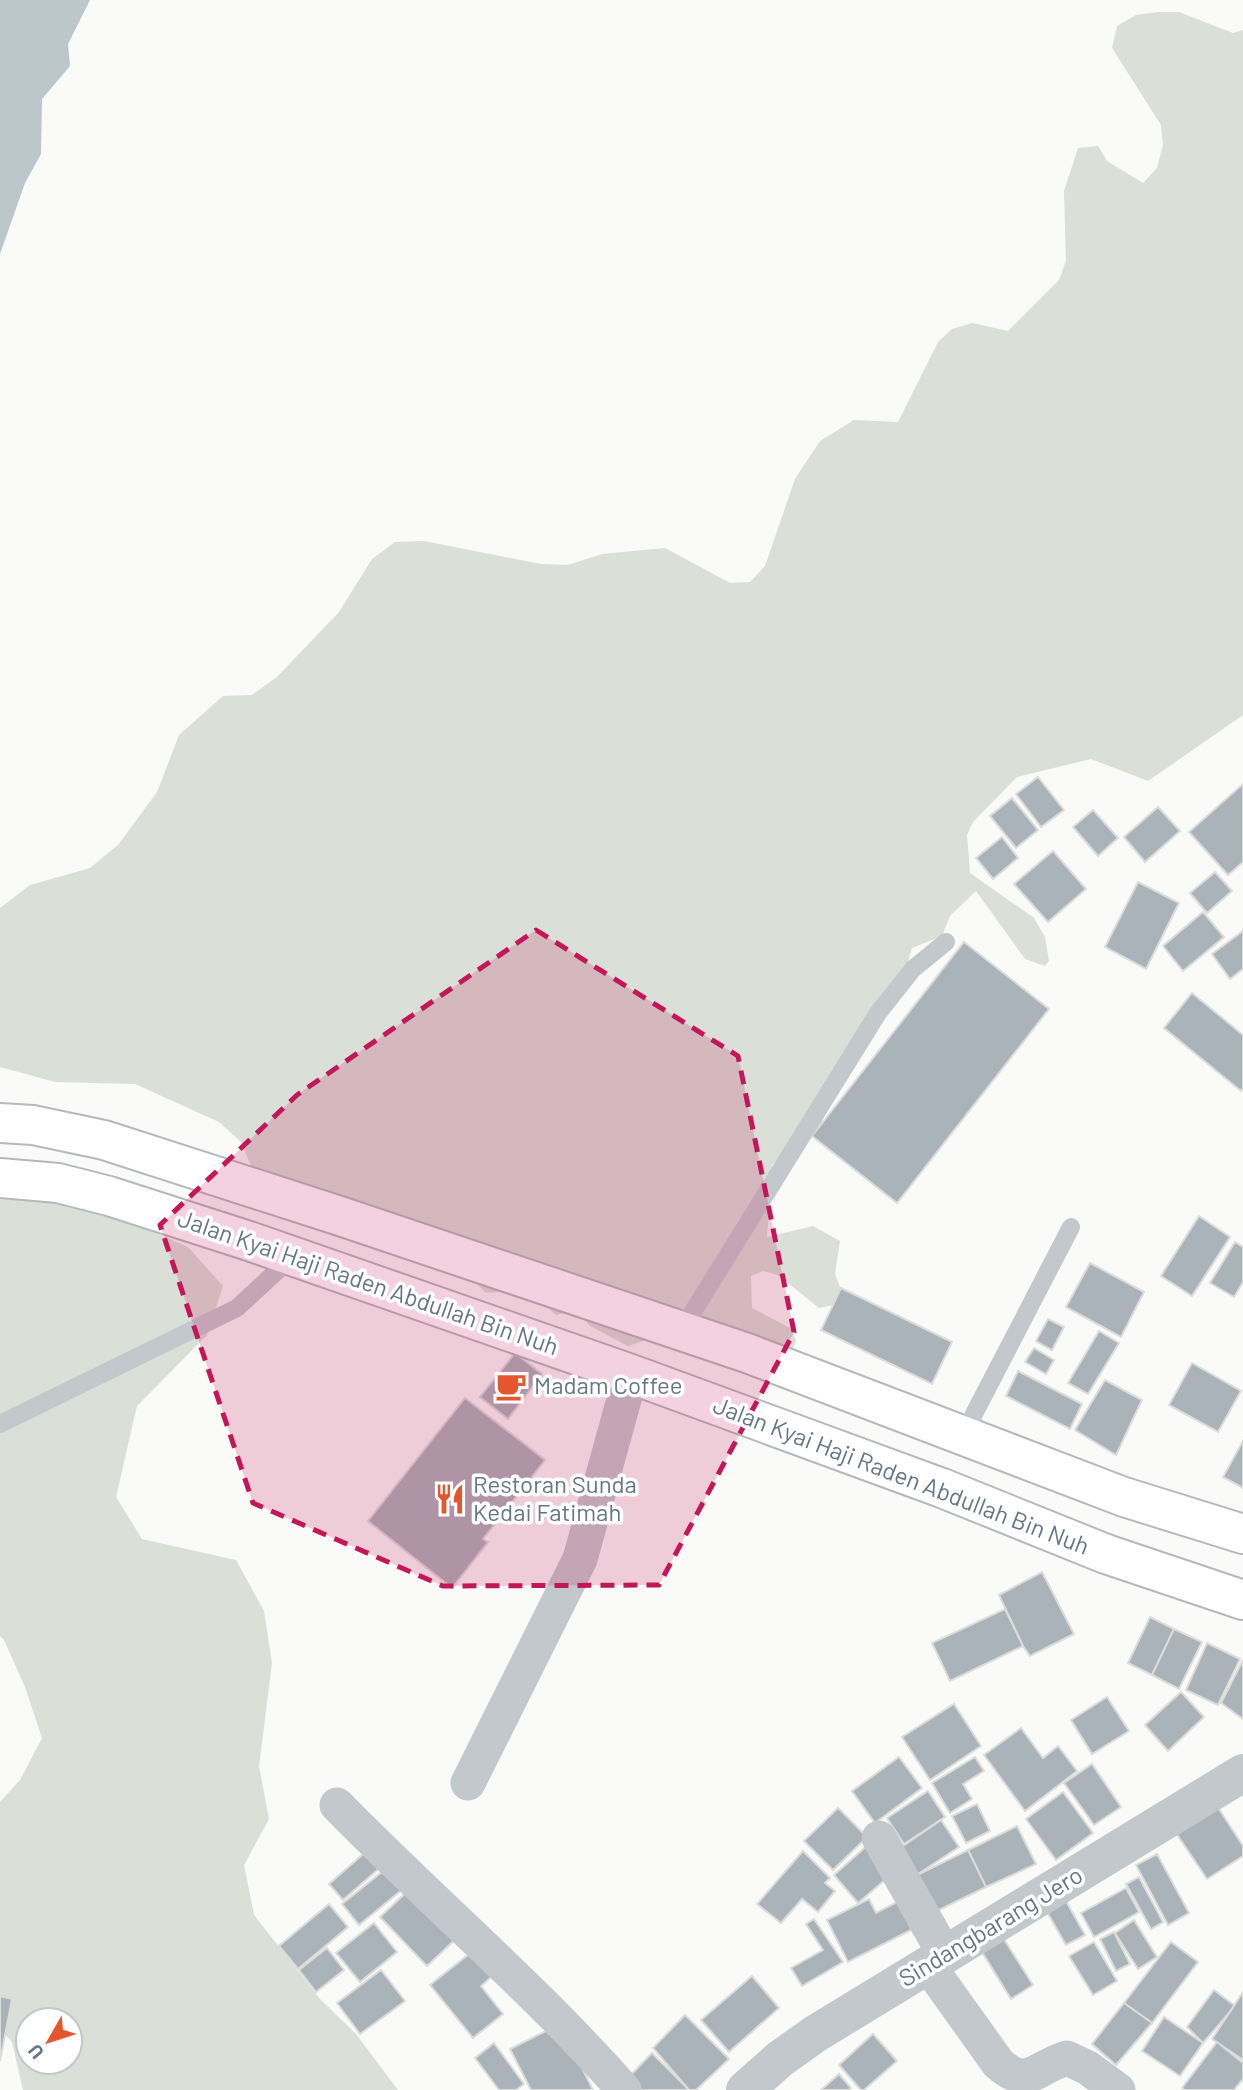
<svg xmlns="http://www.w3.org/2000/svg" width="1243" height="2090" viewBox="0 0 1243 2090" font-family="Barlow,sans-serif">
  <rect width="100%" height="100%" fill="#fafaf8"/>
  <g fill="#dadfd7" fill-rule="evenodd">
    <path d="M1158,12h21l54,21 10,-3v685l-95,66 -57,-22 -74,18 -44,45 -6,13 3,38 64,45 11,19 4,24 -4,5 -20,-7 -49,-68 -26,25 -8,20 -30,12 -6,21 -46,83 -28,17 -10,54 -50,42 -5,72 46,-11 27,15 -5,33 8,21 -10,10 -14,3 -41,-33 -15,-4 -12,5 1,32 38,20 6,12 -6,19 -77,-13 -15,-40 -34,28 -36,12 -38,-20 -14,-16 -20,5 -29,-26 -41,4 -14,-14 -207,-80 -24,-57 -22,-20 -84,-38 -80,-2 -55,-15v-159l30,-23 60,-17 28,-23 39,-53 22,-57 44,-39 29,-1 25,-18 62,-65 33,-53 23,-17 29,-1 117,23 27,1 34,-11 63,-6 65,35 20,-1 15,-16 30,-87 25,-38 34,-21 44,2 40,-80 14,-13 20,-6 36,8 51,-51 7,-19 -2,-70 14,-43 20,-2 9,15 36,22 14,-15 6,-23 -2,-20 -49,-77 5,-22 19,-11z"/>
    <path d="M0,1191l94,15 94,41 35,39 -16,49 -70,71 -21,91 26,42 94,21 28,51 8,52 -13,103 10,53 -25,46 10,50 66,84 36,35 42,56h-375l-11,-48 -12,-13v-227l20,-22 22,-42 -17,-51 -21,-47 -4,-4zM28,2020h42v42h-42z"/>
  </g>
  <path fill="#bbc7cb" d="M0,0h90l-22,44 2,22 -28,33 -1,55 -16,29 -25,71z"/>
  <g fill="#aab3b9" stroke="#dcdcda" stroke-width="2">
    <path d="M1038,777l26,33 -23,17 -25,-33z"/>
    <path d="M1243,784v78l-15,13 -39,-43z"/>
    <path d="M1012,798l26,32 -22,18 -26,-32z"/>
    <path d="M1158,807l22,24 -35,31 -21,-25z"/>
    <path d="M1093,810l25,28 -20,18 -25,-29z"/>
    <path d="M1002,837l16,21 -25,21 -17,-21z"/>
    <path d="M1053,851l33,38 -38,33 -34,-38z"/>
    <path d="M1215,872l17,19 -25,22 -17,-20z"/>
    <path d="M1138,882l41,21 -33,66 -41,-22z"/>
    <path d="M1203,912l21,25 -41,34 -20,-25z"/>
    <path d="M1243,931v38l-13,10 -18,-25z"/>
    <path d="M964,942l85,67 -152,194 -85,-67z"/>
    <path d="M1192,993l51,42v53l-2,3 -77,-63z"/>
    <path d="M1199,1216l31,21 -38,59 -31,-20z"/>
    <path d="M1235,1242l8,5v35l-9,15 -24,-14z"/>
    <path d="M1090,1263l54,29 -23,45 -55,-30z"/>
    <path d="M841,1288l111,54 -20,42 -111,-54z"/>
    <path d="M1048,1319l16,8 -12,23 -16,-9z"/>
    <path d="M1099,1331l20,12 -31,51 -20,-11z"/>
    <path d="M1034,1348l20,12 -8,14 -21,-12z"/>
    <path d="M515,1353l27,21 -34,45 -28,-22z"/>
    <path d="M1192,1363l49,28 -23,41 -49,-27z"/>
    <path d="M1018,1371l64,33 -12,25 -64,-33z"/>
    <path d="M1105,1380l37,20 -26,55 -41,-25z"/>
    <path d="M465,1398l80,62 -62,79 5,3 -36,46 -84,-67z"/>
    <path d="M1243,1441v47l-20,-11z"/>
    <path d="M1042,1572l32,62 -44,22 -7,-10 -24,-51z"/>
    <path d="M1005,1609l18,37 -73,35 -18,-38z"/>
    <path d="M1150,1617l24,12 -22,46 -24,-12z"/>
    <path d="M1174,1629l28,13 -23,47 -27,-14z"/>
    <path d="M1207,1643l33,16 -22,46 -32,-15z"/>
    <path d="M1243,1660v59l-22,-16z"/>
    <path d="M1181,1692l23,25 -36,34 -23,-26z"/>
    <path d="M1107,1697l22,34 -37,23 -21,-34z"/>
    <path d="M954,1704l27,42 -51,34 -28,-43z"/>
    <path d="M1021,1728l22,30 15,-12 19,25 -52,40 -41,-56z"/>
    <path d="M899,1757l23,31 -47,35 -23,-32z"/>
    <path d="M975,1757l9,14 -21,13 9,15 -22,14 -18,-30z"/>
    <path d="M1092,1764l29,43 -27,18 -30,-42z"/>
    <path d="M928,1791l17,26 -41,27 -17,-26z"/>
    <path d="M1063,1792l30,41 -37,27 -30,-41z"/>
    <path d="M977,1804l13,27 -24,12 -14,-27z"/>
    <path d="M1217,1806l26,40v10l-36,23 -31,-46z"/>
    <path d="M838,1808l29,29 -34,33 -29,-29z"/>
    <path d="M941,1820l18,27 -44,29 -18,-26z"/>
    <path d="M1017,1826l19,38 -50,23 -18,-37z"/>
    <path d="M869,1844l24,29 -35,30 -24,-28z"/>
    <path d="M369,1849l14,16 -40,35 -14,-16z"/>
    <path d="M968,1850l18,37 -53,26 -18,-37z"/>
    <path d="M803,1851l27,27 -5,5 10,8 -17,21 -16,-13 -21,24 -24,-19z"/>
    <path d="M1157,1854l32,59 -21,12 -32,-60z"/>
    <path d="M387,1868l17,20 -45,37 -17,-21z"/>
    <path d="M1139,1877l24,45 -12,7 -25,-45z"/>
    <path d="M413,1886l47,49 -33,31 -47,-49z"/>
    <path d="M1126,1888l13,24 -45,25 -13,-24z"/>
    <path d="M1062,1894l23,41 -19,10 -23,-40z"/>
    <path d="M869,1899l7,14 23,-12 14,28 -65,33 -21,-42z"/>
    <path d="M329,1904l19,23 -50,42 -19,-23z"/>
    <path d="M814,1919l29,43 -41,24 -11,-18 32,-18 -17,-26z"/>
    <path d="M1134,1920l23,37 -19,12 -23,-36z"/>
    <path d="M374,1923l23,29 -37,30 -24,-29z"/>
    <path d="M1114,1932l16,32 -14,7 -16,-32z"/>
    <path d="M1000,1933l33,52 -22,14 -32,-52z"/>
    <path d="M1094,1942l23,39 -24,14 -24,-39z"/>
    <path d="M1171,1942l27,20 -46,61 -28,-20z"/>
    <path d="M478,1947l20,24 -17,15 22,28 -30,24 -43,-53z"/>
    <path d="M327,1948l17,22 -28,22 -17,-22z"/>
    <path d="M381,1970l24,31 -45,33 -23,-31z"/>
    <path d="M752,1976l27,32 -50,44 -28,-32z"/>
    <path d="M1214,1990l21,16 -32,37 -16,-16z"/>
    <path d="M1243,1992v68l-31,-21z"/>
    <path d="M0,1996l12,3 -12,62z"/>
    <path d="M1124,2003l28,20 -36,42 -24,-21z"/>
    <path d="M685,2015l44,44 -33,31h-7l-36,-42z"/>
    <path d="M1164,2017l39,26 -23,33 -38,-25z"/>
    <path d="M560,2024l33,66h-62l-21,-41z"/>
    <path d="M873,2034l24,27 -33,29h-3l-22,-25z"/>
    <path d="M1217,2042l26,21v16l-9,11h-49l-3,-2z"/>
    <path d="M494,2043l30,41 -8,6h-17l-24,-32z"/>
    <path d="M652,2053l37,37h-54l-10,-9z"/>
    <path d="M839,2074l12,14 -2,2h-28z"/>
  </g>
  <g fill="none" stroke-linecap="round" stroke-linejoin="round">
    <g stroke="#b4b9bd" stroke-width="42">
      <g id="trunk">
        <path d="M0,1123l33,2 71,15 236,76 407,137 377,144 119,37"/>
        <path d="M0,1178l58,5 51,13 140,45 382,133 311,114 164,66 137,46"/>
      </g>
    </g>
    <g stroke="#c3c8cc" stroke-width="18">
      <path d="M681,1331l197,-318 35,-44 33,-27"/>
      <path d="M0,1424l237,-116 56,-52"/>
      <path d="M966,1435l8,-21 97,-187"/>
    </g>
    <g stroke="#c3c8cc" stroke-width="35">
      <path d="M468,1783l112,-224 51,-185"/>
      <path d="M337,1805c94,96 198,184 287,285"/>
      <path d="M879,1838l66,117"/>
      <path d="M928,1965l70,98c30,27 36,5 69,-5l21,10 30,22"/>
    </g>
    <path stroke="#c3c8cc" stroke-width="38" d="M745,2090l35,-31 35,-25 428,-261"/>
    <use href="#trunk" stroke="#fff" stroke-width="38"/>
  </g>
  <path fill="#c2185b" fill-opacity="0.2" stroke="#c2185b" stroke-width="5" stroke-dasharray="14 9" stroke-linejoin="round" d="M536,930l202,126 56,276 -135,253 -216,1 -190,-83 -93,-278 137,-130z"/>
  <defs>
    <g id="cafe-bare" transform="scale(2.415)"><path d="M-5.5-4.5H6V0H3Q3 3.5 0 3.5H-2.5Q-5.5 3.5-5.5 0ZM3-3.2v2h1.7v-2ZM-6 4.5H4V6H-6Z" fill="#e4572e" stroke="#fff" stroke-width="2.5" paint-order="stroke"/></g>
    <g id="restaurant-bare" transform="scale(2.415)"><path d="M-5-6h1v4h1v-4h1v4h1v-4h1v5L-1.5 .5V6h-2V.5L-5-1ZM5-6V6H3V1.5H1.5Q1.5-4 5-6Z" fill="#e4572e" stroke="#fff" stroke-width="2.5" paint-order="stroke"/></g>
  </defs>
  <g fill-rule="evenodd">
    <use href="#cafe-bare" x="511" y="1386"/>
    <use href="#restaurant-bare" x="450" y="1499"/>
  </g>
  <g text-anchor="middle" stroke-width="7" stroke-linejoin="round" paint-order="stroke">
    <g font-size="24" fill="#657683" stroke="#fff">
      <text transform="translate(368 1283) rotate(19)" y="8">Jalan Kyai Haji Raden Abdullah Bin Nuh</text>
      <text transform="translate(901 1476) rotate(21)" y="8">Jalan Kyai Haji Raden Abdullah Bin Nuh</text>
      <text transform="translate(991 1927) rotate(-31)" y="8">Sindangbarang Jero</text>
    </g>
    <g font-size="24" fill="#657683" stroke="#fff" text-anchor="start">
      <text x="534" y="1394">Madam Coffee</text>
      <text x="473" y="1493">Restoran Sunda<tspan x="473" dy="28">Kedai Fatimah</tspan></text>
    </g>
  </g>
  <g transform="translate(49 2041) rotate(231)"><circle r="33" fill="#ffffff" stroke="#c1c8cd" stroke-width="2"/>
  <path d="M0-5L12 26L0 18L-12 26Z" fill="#e4572e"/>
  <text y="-10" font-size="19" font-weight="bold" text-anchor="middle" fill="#657683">U</text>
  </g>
</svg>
